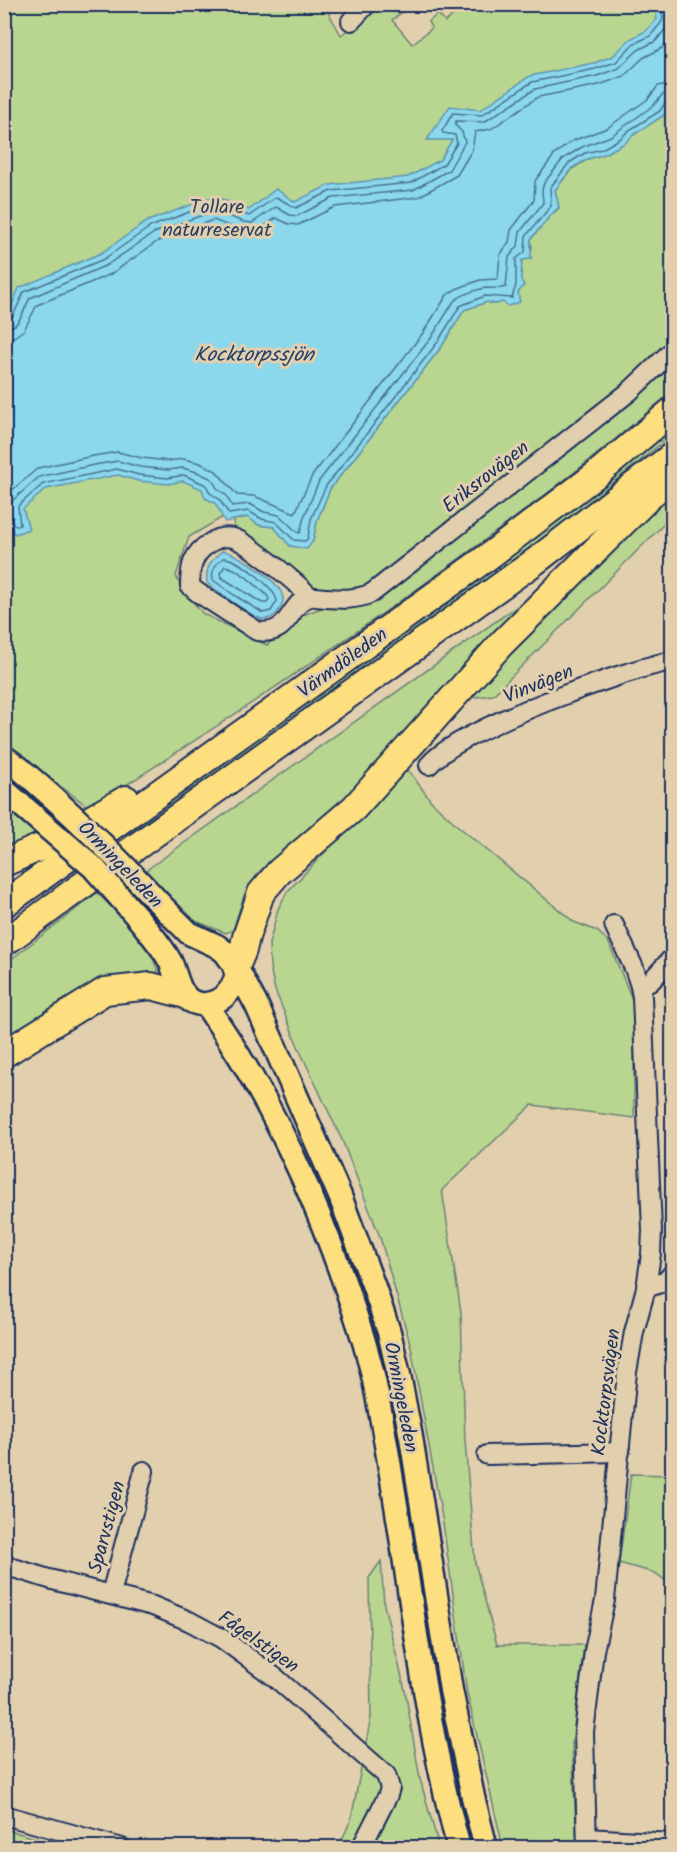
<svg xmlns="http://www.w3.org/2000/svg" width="677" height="1852" viewBox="0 0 677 1852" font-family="Kalam,sans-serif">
  <rect width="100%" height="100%" fill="#e1cfad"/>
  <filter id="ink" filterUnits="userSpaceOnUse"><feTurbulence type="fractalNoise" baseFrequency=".0167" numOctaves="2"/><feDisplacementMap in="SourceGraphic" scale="12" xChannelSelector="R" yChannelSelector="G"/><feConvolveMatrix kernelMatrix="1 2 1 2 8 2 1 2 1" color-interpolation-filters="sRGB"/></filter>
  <g filter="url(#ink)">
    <g fill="#b8d68f" stroke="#6a8276" stroke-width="1.5">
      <path d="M5,5h319l17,30 39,-30h32l-20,15 20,24 20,-16 -4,-6 10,-8 7,8 18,-15 -1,-2h210l-449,512 -34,20 -13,39 5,11 22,27 64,31 36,-30 18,-7 33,-1 38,-22 280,-228v35c-36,29 -71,60 -109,89 -150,116 -312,225 -473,327l-85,-63z"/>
      <path d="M672,101v240l-18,21 -287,227 -52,2 -80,-57 -1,-14 13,-3 12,8 15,2 16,18 23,-4 4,-20 13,-32 112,-143 22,-36 23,-8 9,2 22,-11 4,-33 10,-11 -1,-10 18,-22 10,-9 -4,-18 17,-21 16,-10 16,-5 21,-11 6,-7 33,-21z"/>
      <path d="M672,427v7c-173,146 -362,274 -548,403l-3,-3 412,-294z"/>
      <path d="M672,490v26l-179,179 -25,3 39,-45z"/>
      <path d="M530,597l-108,114 -55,65 -31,32 -76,63 -16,24 -11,35 -7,3 -33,-13 -48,-49z"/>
      <path d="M406,767l25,34 28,26 115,95 23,9 11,10 26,63v114l-102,-13 -90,85 19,122 4,129 10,122 22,82h87l-12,99 5,103h-74l-36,-154 -24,-170 -32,-176 -31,-110 -38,-97 -42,-89 -25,-61 -5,-23 -1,-23 9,-35 9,-17z"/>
      <path d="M5,804l36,30 -36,17z"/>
      <path d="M97,893l44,42 11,21 9,23 -156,64v-79z"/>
      <path d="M631,1474l41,1v110l-17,-12 -36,-10z"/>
      <path d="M381,1561l3,44 21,85 15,89 19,68 -101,1 13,-28 20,-103 -2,-139z"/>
      <path d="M5,1829l50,15 -1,3h-49z"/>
    </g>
    <g fill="#8bd7eb" stroke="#5e94b3" stroke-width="1.5">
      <path d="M654,5h18v96l-8,14 -32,21 -7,7 -21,11 -16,5 -16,9 -17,22 4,17 -10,10 -18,22v20l-9,1 -1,20 3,5 -6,8 2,9 -12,4 -5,-4 -7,2 -9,-2 -23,8 -22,36 -112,143 -13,32 -4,20 -6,8 -17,-3 -16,-19 -15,-2 -12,-8 -22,5 -10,-19 -10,-5 -3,-9 -19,-8 -15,3 -30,-3 -20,-6 -72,14 -23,20 6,20 -14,5 -10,-12v-201l14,-33 82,-35 47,-32 66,-25 35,14 27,-21 19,13 34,-17 79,-8 32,-17 12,-20h-25l23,-34 30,4 50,-34 64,-13 19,-7 17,-17 16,-8 11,-12z"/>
      <path d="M222,551c16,2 54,28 60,43 3,8 -1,15 -7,21 -3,3 -9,5 -13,4 -13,-3 -43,-27 -55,-36 -2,-15 4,-23 15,-32z"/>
    </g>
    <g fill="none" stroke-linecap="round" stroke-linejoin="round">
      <g stroke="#487296" stroke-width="1.5">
        <path d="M4,321l8,-3 12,-26 80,-33 46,-32 63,-24 36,13 27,-19 20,11 35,-17 80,-8 33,-19 13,-21 -2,-8 -12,-2 -1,-2 11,-18 29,2 50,-33 63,-13 21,-7 17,-18 17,-8 11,-13 2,-5 -3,-14"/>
        <path d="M4,329c17,-1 19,-19 26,-31l77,-33 47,-32 32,-12 28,-10 30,11 8,1 24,-16 14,8 7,1 36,-18 80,-8 36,-20 16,-28 -3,-10 -7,-7 1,-4 28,1 51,-33 62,-13 22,-8 19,-18 18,-9 11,-14 3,-9 -3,-14"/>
        <path d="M4,338l10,-1 10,-7 13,-25 74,-31 47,-33 55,-21c15,4 31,18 47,9 6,-3 11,-8 16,-11l13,6 9,1 37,-18 83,-10 39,-22 15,-25 3,-18 16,-3 47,-32 61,-12 25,-9 19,-18 19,-10 10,-13"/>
        <path d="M4,497l34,-29 55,-12 25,-4 24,6 26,3 16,-2 16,4 16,8 21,24 17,1 41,17 17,-37 111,-143 24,-38 9,-6 24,-9 18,-1 2,-24 9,-13 2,-12 23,-30 1,-19 20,-27 17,-13 35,-13 41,-29 10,-13 14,-3"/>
        <path d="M4,511l5,-1 4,-10 26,-23 55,-12 24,-4 22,6 28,3 15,-2 14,4 15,7 5,9 9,7 6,11 18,-2 14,8 15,3 18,17 3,1 4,-16 15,-36 112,-143 23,-37c7,-6 23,-12 33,-13 7,0 12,1 19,-1l3,-30 9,-11 2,-14 23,-29 -1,-13 2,-7 19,-24 19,-12 29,-11 43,-31 8,-10 10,-3"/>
        <path d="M4,519l6,1 6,6 4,-1 -2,-19 25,-22 74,-15 22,6 29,3 16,-3 22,10 4,8 9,6 10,15 19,-3 14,8 14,3 18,18 11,1 3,-3 3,-19 15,-33 111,-143 23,-37 25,-10 27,2 4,-13v-26l9,-7 1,-16 25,-30 -1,-18 19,-25 16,-10 17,-4 19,-11 7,-7 32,-20 6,-10 6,-2"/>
        <path d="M223,558c14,-1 53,30 54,43l-6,10 -8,2 -29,-18 -21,-15c-2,-9 3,-17 10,-22z"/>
        <path d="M225,566c14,2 30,19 42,29l2,4 -2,4h-5l-41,-26 -1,-4z"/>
      </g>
      <g stroke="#1b2f5e" stroke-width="22">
        <g id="minor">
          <path d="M351,21l16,-17"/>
          <path d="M310,597c-12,-13 -62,-55 -77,-59 -8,-2 -16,0 -23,5 -17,10 -20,23 -20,43l7,6 60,39c34,6 31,-28 53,-34 4,-1 11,1 15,1 17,1 31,2 47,-5l257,-201 43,-41"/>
          <path d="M429,765c30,-36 194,-95 243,-104"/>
          <path d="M614,925l20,43 6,18"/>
          <path d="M646,1288l20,-7 6,-7"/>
          <path d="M487,1455l133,-3"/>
          <path d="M4,1565l45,14 104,27 36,15 32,17 55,40 110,97 4,13 -2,7 -27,53"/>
          <path d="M111,1594l33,-123"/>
          <path d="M4,1815l118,33"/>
          <path d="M587,1838l85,5"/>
          <path d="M587,1848l-3,-116 10,-81 11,-51 22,-228 7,-40 12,-44 5,-34 1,-24 -10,-233 -2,-11 10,-4 22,-24"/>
        </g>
      </g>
      <g stroke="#1b2f5e" stroke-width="27">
        <g id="major">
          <path d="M4,757l14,10"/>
          <path d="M161,905l28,28 28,13 8,6 11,15 21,39 83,190 34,91 15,45 10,43 12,62 40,253 22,107 13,51"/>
          <path d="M139,919c10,13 23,27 31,42 8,16 8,40 30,43 8,1 16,-2 22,-6 10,-7 14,-16 15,-28"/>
          <path d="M206,1005c58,83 102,175 136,271 12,34 24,68 32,104 32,155 43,314 85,468"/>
        </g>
      </g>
      <g stroke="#1b2f5e" stroke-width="30">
        <g id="highway">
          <path d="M4,863l41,-18 81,-46"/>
          <path d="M4,904l485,-348 108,-82 75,-63"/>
          <path d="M4,943l69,-51 464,-332 135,-104"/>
          <path d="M236,967l7,-17 3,-13 15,-44 18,-21 75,-64 148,-165 170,-169"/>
          <path d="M4,1054l101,-63 46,-5 31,8"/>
        </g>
      </g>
      <use href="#minor" stroke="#e1cfad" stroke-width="18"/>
      <use href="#major" stroke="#fddf80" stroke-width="22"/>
      <use href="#highway" stroke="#fddf80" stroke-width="26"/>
      <g stroke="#1b2f5e" stroke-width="27" stroke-linecap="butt">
        <g id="major-bridge">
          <path d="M18,767c51,43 98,89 143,138"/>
          <path d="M4,790l89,77 46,52"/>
        </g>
      </g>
      <use href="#major-bridge" stroke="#fddf80" stroke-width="22"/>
    </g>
  </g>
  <g text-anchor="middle" stroke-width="6" stroke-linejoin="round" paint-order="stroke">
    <g font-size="20" fill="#2b4063" stroke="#e1cfad">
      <text x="217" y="213">Tollare<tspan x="217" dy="23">naturreservat</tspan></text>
    </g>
    <g font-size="20" fill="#1b2f5e" stroke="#e1cfad">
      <text transform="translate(485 476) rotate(-38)" y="7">Eriksrovägen</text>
      <text transform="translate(342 662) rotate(-36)" y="7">Värmdöleden</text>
      <text transform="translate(538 683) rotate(-22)" y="7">Vinvägen</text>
      <text transform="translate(121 864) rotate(46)" y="7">Ormingeleden</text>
      <text transform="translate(605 1392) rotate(-83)" y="7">Kocktorpsvägen</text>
      <text transform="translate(402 1397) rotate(79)" y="7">Ormingeleden</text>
      <text transform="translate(106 1527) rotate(-75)" y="7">Sparvstigen</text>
      <text transform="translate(259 1641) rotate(35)" y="7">Fågelstigen</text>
    </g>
    <g font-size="21" font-style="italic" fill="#26406c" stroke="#e1cfad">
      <text x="254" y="361">Kocktorpssjön</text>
    </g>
  </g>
  <rect width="677" height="1852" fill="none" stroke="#e1cfad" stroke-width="24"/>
  <rect x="12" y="12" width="653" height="1828" fill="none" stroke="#1b2f5e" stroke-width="2" filter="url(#ink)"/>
</svg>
